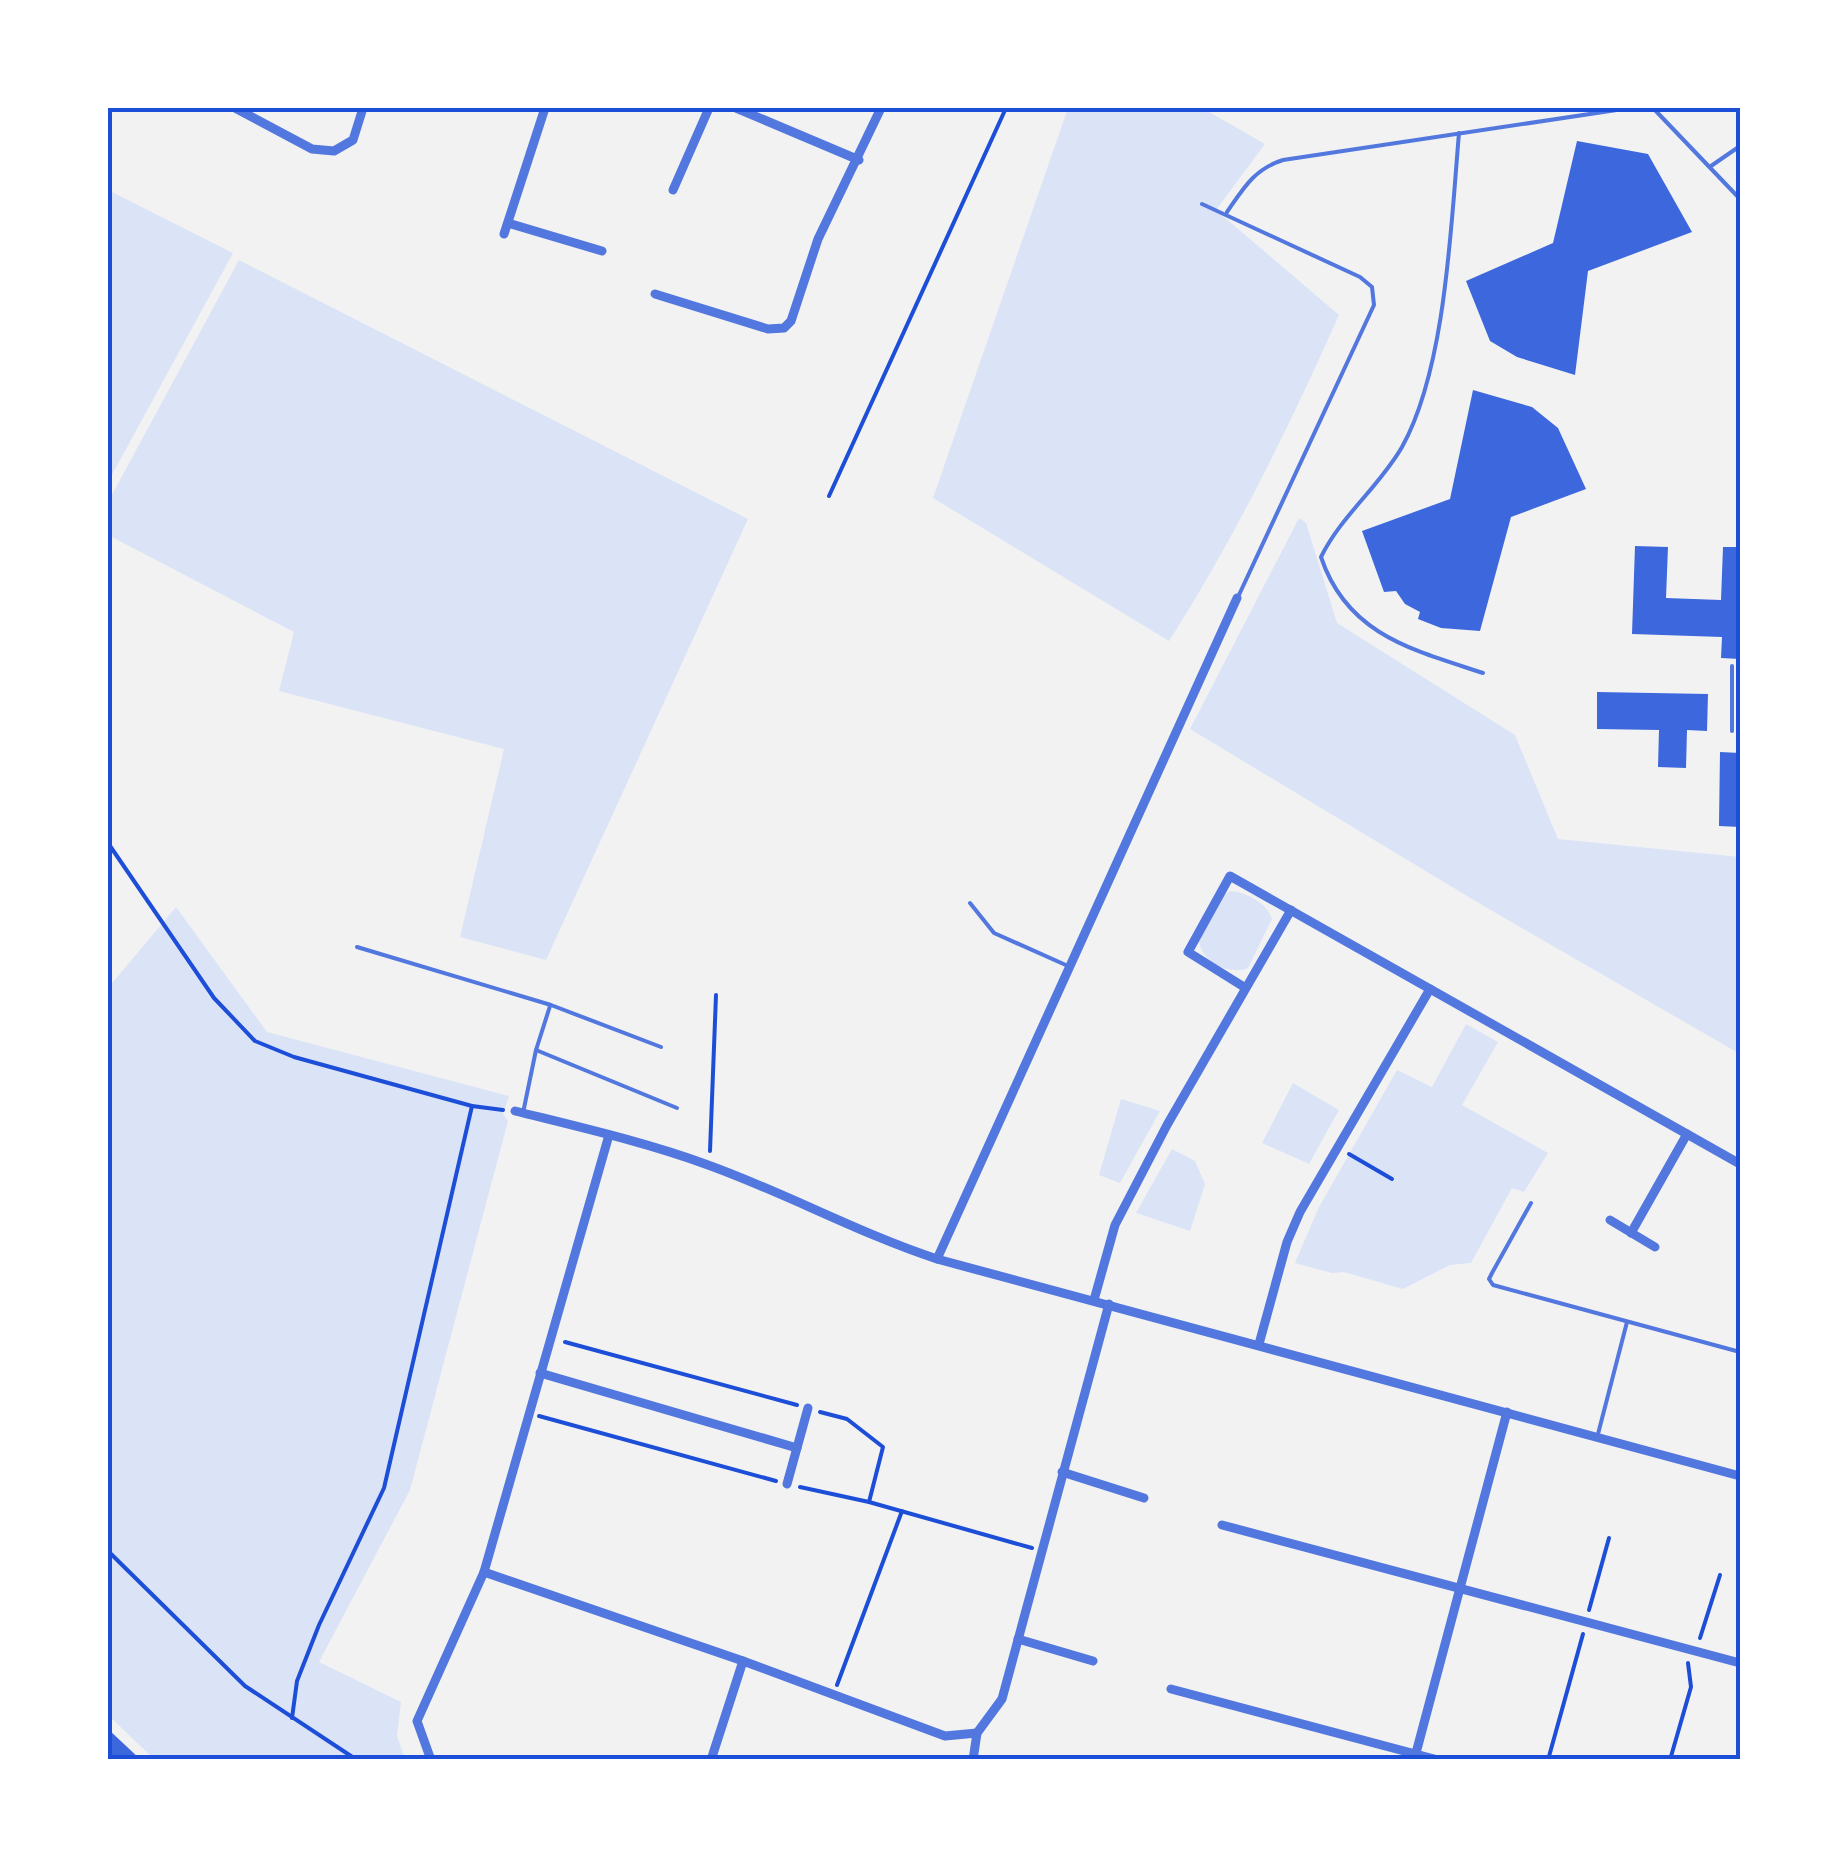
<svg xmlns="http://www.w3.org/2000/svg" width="1848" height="1867" viewBox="0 0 1848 1867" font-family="Spectral,serif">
  <rect width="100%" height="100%" fill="#f2f2f2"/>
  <g fill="#dbe4f7">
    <path d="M1068,108h134l63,36 -49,66 123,105c-50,112 -104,223 -170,326l-236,-143z"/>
    <path d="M108,190l125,63 -125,229z"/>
    <path d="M239,260l509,259 -202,441 -86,-23 44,-188 -225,-58 15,-59 -186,-97v-33z"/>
    <path d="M1299,518l7,5 31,100 178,112 43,104 182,18v197l-258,-149 -292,-176z"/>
    <path d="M1230,891c16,1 37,12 42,28l-24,49c-19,8 -47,-7 -49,-27l25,-46z"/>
    <path d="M176,907l91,125 242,64 -6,18 5,7 -98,369 -91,172 82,40 -4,34 8,23h-251l-46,-44v-727z"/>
    <path d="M1466,1024l32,18 -36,63 86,48 -24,39 -12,-4 -41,75 -21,2 -47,24 -59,-17 -12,1 -37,-10 24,-56 78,-137 35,17z"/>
    <path d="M1293,1083l46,27 -30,54 -47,-21z"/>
    <path d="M1121,1099l39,12 -40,72 -21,-8z"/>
    <path d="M1172,1149l23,12 10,23 -15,47 -54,-18z"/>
  </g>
  <g fill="#3d67dc">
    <path d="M1577,141l71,13 44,78 -104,39 -13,104 -58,-18 -27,-16 -24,-60 87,-38z"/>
    <path d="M1473,390l59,17 26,21 28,61 -75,28 -31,114 -39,-3 -23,-9 2,-7 -15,-8 -9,-13 -12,1 -22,-61 88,-32z"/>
    <path d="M1635,546l33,1 -2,51 55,2 2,-53h17v112l-19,-1 1,-21 -90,-3z"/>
    <path d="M1597,692l111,2 -1,37 -20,-1 -1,38 -28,-1 1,-37 -62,-1z"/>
    <path d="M1720,752l20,1v74l-21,-1z"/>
    <path d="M108,1729l33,31h-33z"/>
  </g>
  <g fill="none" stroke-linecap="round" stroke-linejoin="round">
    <g stroke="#1d4ed8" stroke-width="4">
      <path d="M829,496l177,-388"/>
      <path d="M108,843l106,155 41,43 39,16 178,49 31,4"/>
      <path d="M710,1151l6,-156"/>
      <path d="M1349,1154l43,25"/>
      <path d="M565,1342l232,63"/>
      <path d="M820,1412l27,7 36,28 -14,55"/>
      <path d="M539,1416l237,65"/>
      <path d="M800,1487l69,15 163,46"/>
      <path d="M108,1551l137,135 112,74"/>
      <path d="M1589,1610l20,-72"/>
      <path d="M1700,1638l20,-63"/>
      <path d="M837,1685l65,-174"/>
      <path d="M292,1718l5,-37 22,-56 65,-137 88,-382"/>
      <path d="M1548,1760l35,-126"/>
      <path d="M1670,1760l21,-73 -3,-24"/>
    </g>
    <g stroke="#5277de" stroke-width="4">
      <path d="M1653,108l87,91"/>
      <path d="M1459,133c-8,91 -13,235 -57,314 -23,40 -61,69 -81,110 26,78 92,93 162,116"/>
      <path d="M1711,166l29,-20"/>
      <path d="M1202,204l158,73 12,10 2,18 -136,292"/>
      <path d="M1227,212c16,-23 27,-43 56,-52l347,-52"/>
      <path d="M1732,731v-65"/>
      <path d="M970,903l24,30 74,33"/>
      <path d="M357,947l194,58 110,42"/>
      <path d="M536,1050l141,58"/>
      <path d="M523,1113l13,-63 14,-44"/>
      <path d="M1531,1203l-39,70 -3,6 4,6 247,67"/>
      <path d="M1598,1434l29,-112"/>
    </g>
    <g stroke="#5277de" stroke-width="9">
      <path d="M235,108l77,41 22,2 19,-11 10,-32"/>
      <path d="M736,108l123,52"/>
      <path d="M673,190l36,-82"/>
      <path d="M508,223l94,28"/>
      <path d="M504,234l41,-126"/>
      <path d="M655,294l113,35 16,-1 7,-7 27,-82 63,-131"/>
      <path d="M1244,987l-56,-35 42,-76 510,288"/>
      <path d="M515,1111c64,16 130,31 193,54 78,28 150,68 229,94l803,217"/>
      <path d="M1610,1220l45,27"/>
      <path d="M1631,1233l56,-99"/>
      <path d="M937,1259l300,-661"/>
      <path d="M1094,1300l21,-75 52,-100 124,-215"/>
      <path d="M1259,1344l28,-102 13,-30 130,-223"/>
      <path d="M540,1373l257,75"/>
      <path d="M1062,1472l82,26"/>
      <path d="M787,1484l21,-76"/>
      <path d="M1222,1525l518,138"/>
      <path d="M484,1572l259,89 202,75 32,-3"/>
      <path d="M1018,1639l75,22"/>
      <path d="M1171,1689l267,71"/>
      <path d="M1416,1753l91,-341"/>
      <path d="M431,1760l-14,-39 67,-149 125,-437"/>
      <path d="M711,1760l32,-99"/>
      <path d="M973,1760l4,-27 25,-34 107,-395"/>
    </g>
  </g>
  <rect width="1848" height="1867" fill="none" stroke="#ffffff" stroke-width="220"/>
  <rect x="110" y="110" width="1628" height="1647" fill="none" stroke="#1d4ed8" stroke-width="4"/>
</svg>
